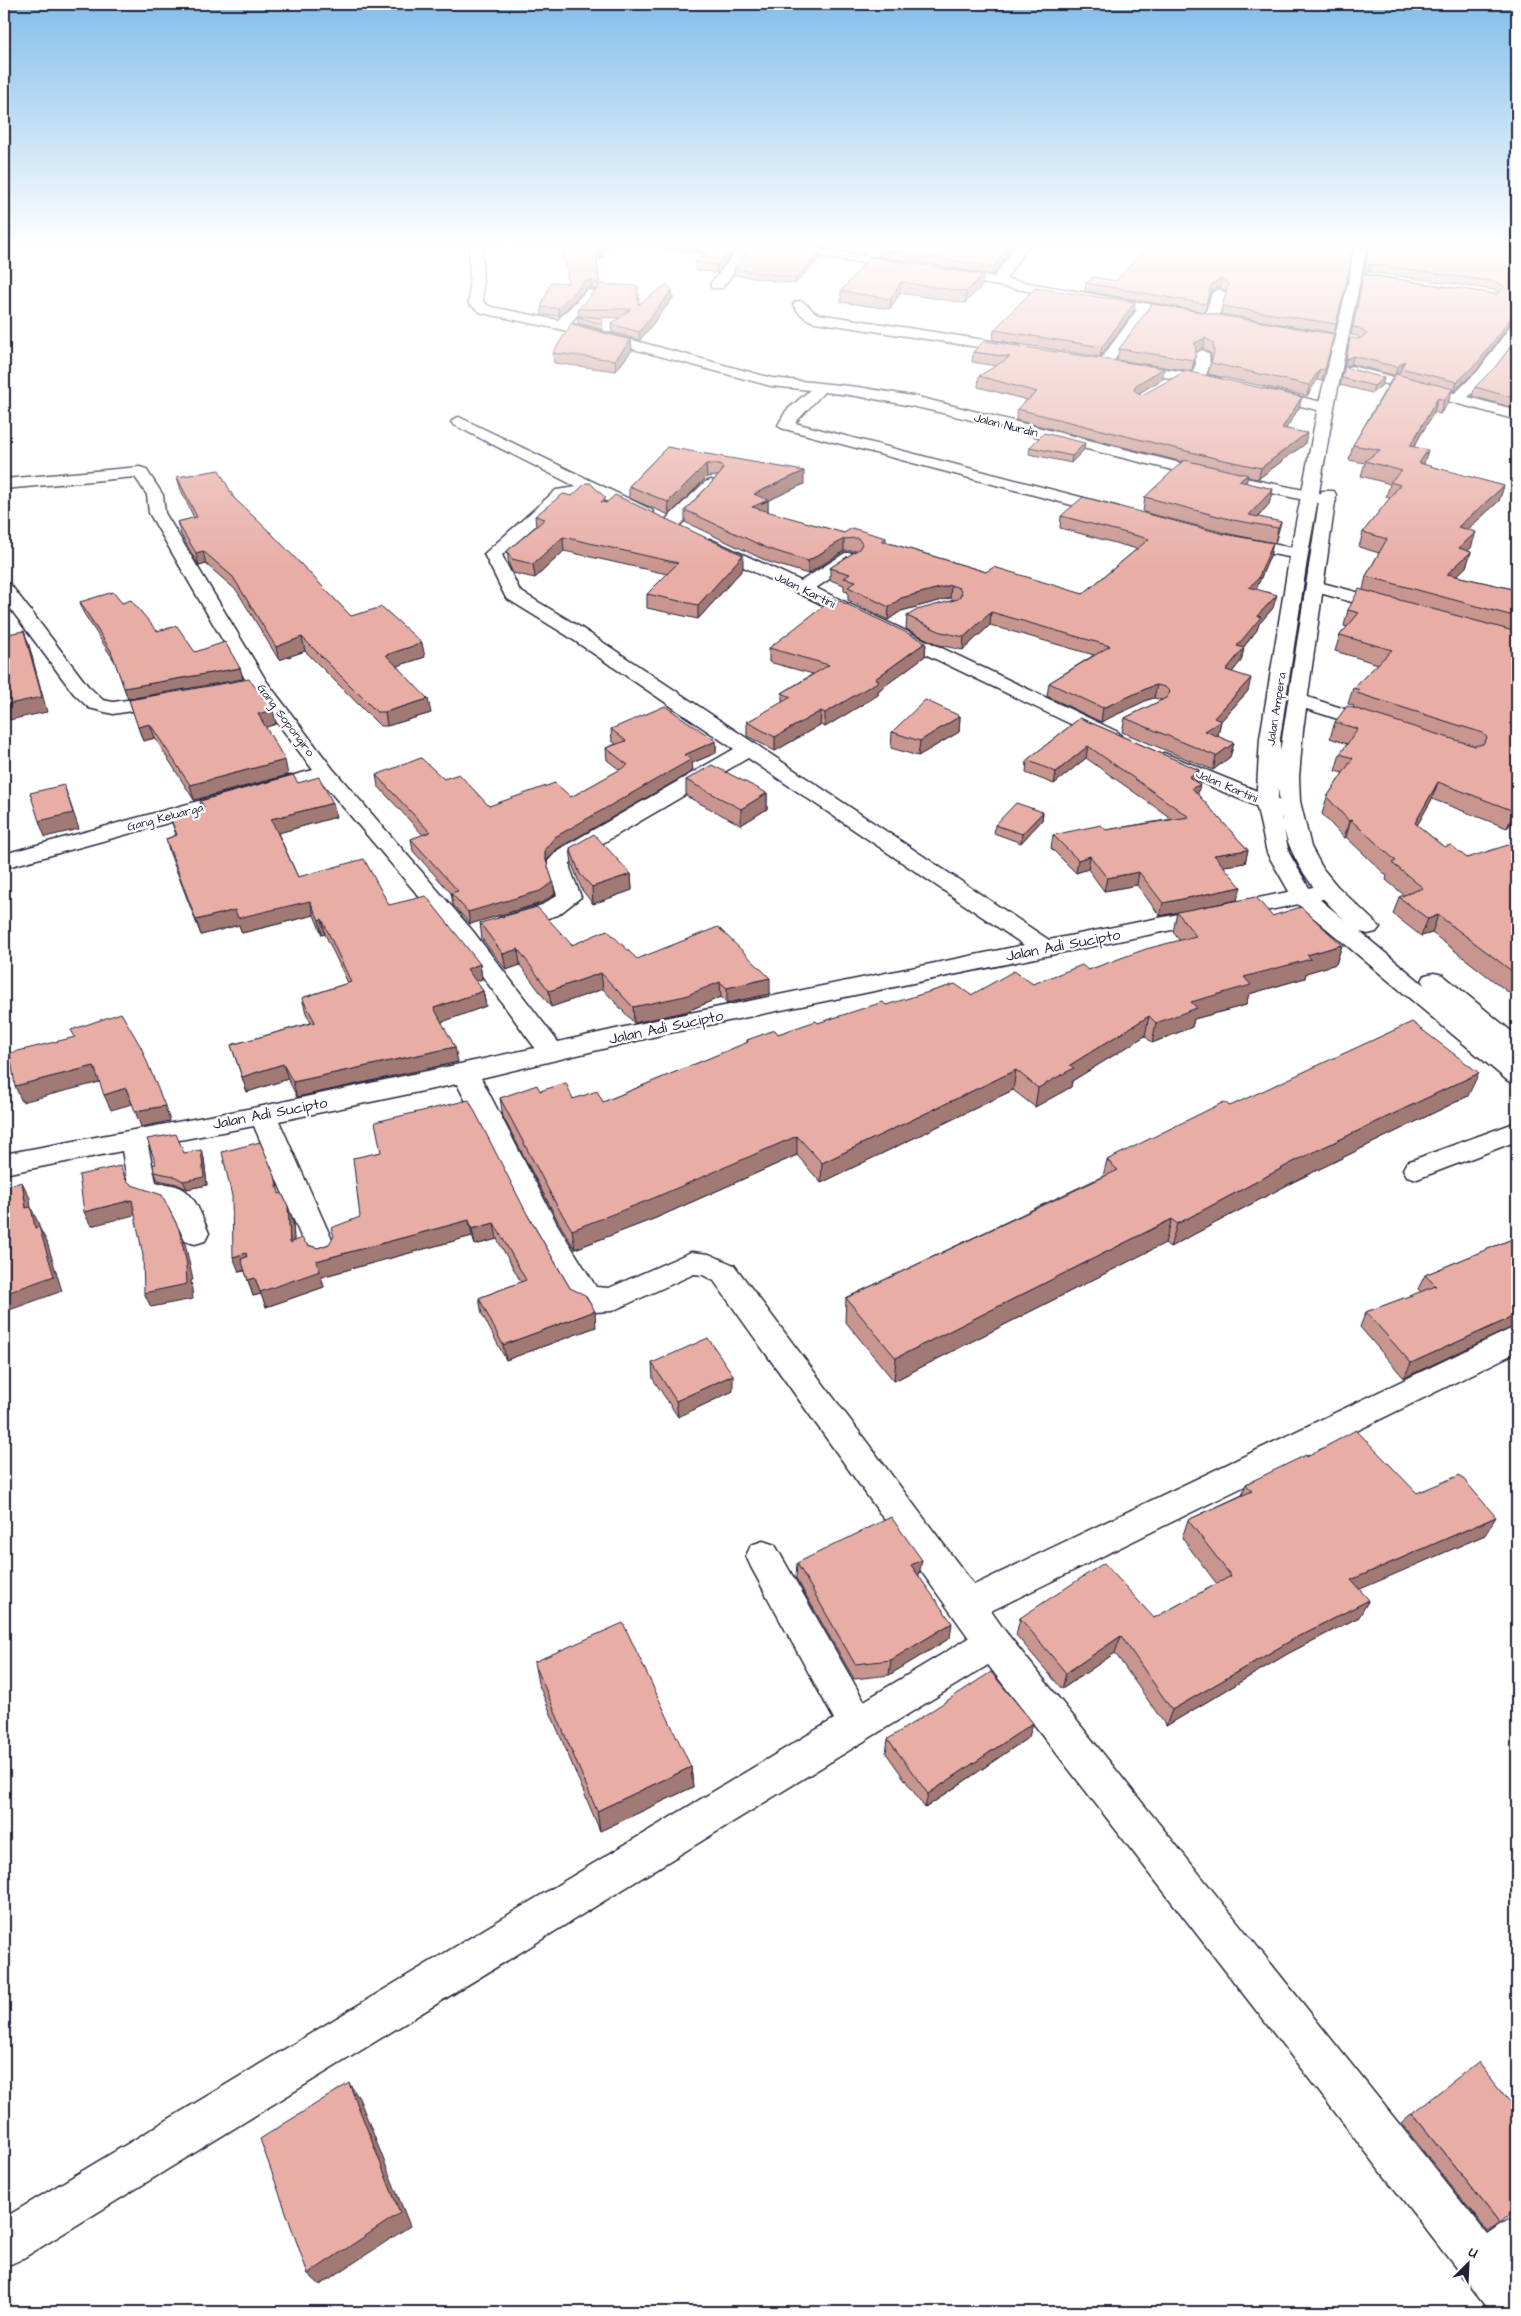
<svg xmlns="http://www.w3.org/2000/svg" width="1521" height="2316" viewBox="0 0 1521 2316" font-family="'Architects Daughter',sans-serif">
  <rect width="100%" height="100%" fill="#fff"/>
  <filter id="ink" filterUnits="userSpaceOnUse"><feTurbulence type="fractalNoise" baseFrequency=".02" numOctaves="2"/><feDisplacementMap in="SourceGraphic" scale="10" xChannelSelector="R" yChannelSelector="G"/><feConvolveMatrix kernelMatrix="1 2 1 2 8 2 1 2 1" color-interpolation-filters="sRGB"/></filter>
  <g filter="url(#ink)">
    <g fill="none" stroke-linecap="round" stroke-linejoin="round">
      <g stroke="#22223b" stroke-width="3">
        <g id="minor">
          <path d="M470,243h12l1,59 8,5 67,13 28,-29 5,-1 7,4 -28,29 202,55 86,9 60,10 298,75 112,23 6,1 2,4 -2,4 -6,1c-93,-19 -185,-42 -278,-65 -75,-19 -149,-40 -226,-48l-29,31 324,84 2,4 -2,4 -6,1 -332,-88 -3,-3 8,-14 24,-21 -39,-4 -212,-57 -77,-16 -13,-9z"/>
          <path d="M743,243h39l121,19 6,4 -6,4 -149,-24 -32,42h-10l-2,-3 2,-3z"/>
          <path d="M1018,243h12l-24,36 178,31 7,4 -7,4 -35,-6 -39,54 -5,1 -7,-4 39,-53 -191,-33 -6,-4 6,-4 48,8z"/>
          <path d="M1219,289l7,4 -8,25 -7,4 -5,-1 -2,-3 8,-25z"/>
          <path d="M800,301c8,2 11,10 18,13l199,31 7,4 -7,4 -202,-31c-11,-3 -15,-8 -22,-17l2,-3z"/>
          <path d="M1517,323c2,24 -30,59 -49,74l49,13v10l-171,-47 -2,-3 7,-4 104,27 23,-22 34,-47z"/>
          <path d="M1202,350l7,4 1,10 -4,11 14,3 2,3 -2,3 -5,1 -89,-14 -7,-4 7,-4 66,10 4,-9 -1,-10z"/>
          <path d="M1264,389l67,15 3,3 -8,5 -67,-16 -2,-3 2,-3z"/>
          <path d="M459,417l193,93 2,4 -2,4h-12l-48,-24 -25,4 -65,57 18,36 60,36 469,313 279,-56 8,2 4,5 -4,5 -8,2 -663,136 -184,44 76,146 39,63 13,1 82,-36 18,2 25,11 240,320 543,-259v26l-526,259 14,20 482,603 14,-10 16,-7v50l-2,2 2,3v40h-27l-502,-647 -968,595 -16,7v-49l830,-499 -83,-152 -5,-11 5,-11 12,-4 12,4 89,156 105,-63 -255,-357 -11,-6 -9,-1 -82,37 -17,1 -21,-9 -43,-74 -74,-145 -178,37 58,130 -5,8 -10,3 -10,-3 -5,-8 -53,-125 -106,20 8,36c7,2 16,2 23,5 17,7 23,31 30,46l-4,8 -10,3 -10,-3 -16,-33c-7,-5 -15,-4 -23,-7 -21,-5 -20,-32 -24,-50l-118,23v-20l259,-48 272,-58 -79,-108 -135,-159 -317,87v-14l309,-84 -65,-86 -99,-171 -2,-18 -12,-18 -131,12v-10l136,-12 6,2 17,26 2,18 102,169 66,87 139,161 86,112 107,-24 359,-73 -276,-187 -174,102 -4,3v5l11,29 -23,18 -51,15 -8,-2 -4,-5 4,-5 43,-13 15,-10 -9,-27v-7l10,-11 176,-101 -168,-114 -60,-37 -22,-44 72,-64 21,-3 -123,-62 -3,-3 3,-3z"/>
          <path d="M711,480l6,2 2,3 -2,3 -40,40h-12l-3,-4 3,-4 40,-38z"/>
          <path d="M1235,537l64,12 6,1 3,4 -3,4 -6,1 -70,-13 -3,-4 3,-4z"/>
          <path d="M710,539l91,42 44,-28h12l3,4 -3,4 -41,27 302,144 3,4 -3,4 -7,2 -7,-2 -400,-192 -3,-4 3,-4z"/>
          <path d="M1315,581l83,22 2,4 -2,4 -7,2 -82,-23 -3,-4 3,-4z"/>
          <path d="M4,583l6,1 78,102 15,14 10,2 55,-8 7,2 3,4 -3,4 -62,10 -24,-6 -15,-14 -70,-94z"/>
          <path d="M1298,694l87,28 3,4 -3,4 -7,2 -87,-28 -3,-4 3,-4z"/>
          <path d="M1164,753l135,55 3,5 -3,5 -8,2 -8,-2 -126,-55 -3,-4 3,-4z"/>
          <path d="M1517,1122v19l-100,38 -10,-3 -4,-7 4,-7z"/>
        </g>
      </g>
      <g stroke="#22223b" stroke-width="3">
        <path id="major" d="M1353,243h12l1,8 -32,156 -26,147 -28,184v14l40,-257 2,-4h12l2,4 -33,235 -4,47 1,24 11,46 12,22 14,17 43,41 -4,5 -8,2 -8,-2 64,53 -2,-4 3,-6 9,-2 9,2 74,61v22l-6,-2 6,5v23l-9,-3 -213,-179 -28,-49 -11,-49 4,-66 30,-184 28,-147 32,-132zM1278,787l4,34 -4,-17zM1284,830c11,37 33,65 62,91l-34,-28 -23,-40z"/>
      </g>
      <use href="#minor" fill="#fff" fill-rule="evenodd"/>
      <use href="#major" fill="#fff" fill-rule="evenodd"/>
    </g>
    <g fill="#c8968f" stroke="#22223b" fill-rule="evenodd">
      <path d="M611,243l-10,16h-4l2,25 40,11 -1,9 34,-14 1,8 -33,42 -28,-8 -1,-8 9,-6 -33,-1 15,1 1,12 -25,-7v-14l18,-19 -4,-2 -7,2 -26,26 -17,-1 -1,-8 27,-25 -2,-22h-4v-8z"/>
      <path d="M627,243h114l-24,30 -22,-3v-8l11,-8z"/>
      <path d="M795,243h40l-5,6z"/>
      <path d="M1016,243l-23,32 -115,-19 1,-7z"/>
      <path d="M1367,243h100l50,6v73v-1l-7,2 -33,47 -23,21 -2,-1 -4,13 -8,11 -6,-2 -20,35 10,18 80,21 -5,15 -32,29 4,18 -4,3 4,1 -5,15 -10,9 61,14v227l-10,11 -75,-29 -15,26 27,22 23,11 50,-6v147l-85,-66 -11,3 -28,-22 6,-17 5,-2 -18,-15 1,-4 -41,-39 -2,1 -22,-24 5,-17 16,-24 -8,-2 5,-17 7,-10 -17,-6 5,-16 18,-14 1,-2 -6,-2 5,-16 25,-24 -43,-13 5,-16 7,-8 -3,-1 4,-16 15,-20 3,-14 13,-23 -20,-6 4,-15 27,-34 -4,-1 4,-13 -29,-8 4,-13 -16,-3 4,-15 41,-70 -43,-11 -5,3 1,1 37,10 -2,7 -10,8 -32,-8 8,-38 12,-8 -3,-3 -6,-1 17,-84zM1369,272l125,18 4,2 -2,2 -131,-20z"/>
      <path d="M1500,243h17v2z"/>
      <path d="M820,253v6l-25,25 -61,-9v-6z"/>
      <path d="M870,257l113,18 -1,11 -17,17 -65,-10 -10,16 -49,-7v-11z"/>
      <path d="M1350,267l-16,66 -113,-19 1,-8 5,-14 -7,-5 -10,5 -5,20 -120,-21 1,-8z"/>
      <path d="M1152,304l182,30 -12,47 -5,-1 -10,16 -99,-22 3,-14v-6l-8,-6 -7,4 -2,12 -2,7 -75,-11 2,-11z"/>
      <path d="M1134,311l-34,46 -107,-17 1,-10z"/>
      <path d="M1517,333v76l-45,-13 3,-9 21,-21 16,-21z"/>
      <path d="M631,340l1,10 -16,21 -62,-8 -1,-10z"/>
      <path d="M973,352l190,27 -24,14 3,2 157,13 -13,20 19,16 -47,35 -11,-2 -1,6 27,6 -4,15 -11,13 23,5 -6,21 -46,-9 -86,-22 2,-15 38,-35 -167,-42 1,-11 10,-9 -49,-13 1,-11 17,-10 -24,-4z"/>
      <path d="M667,447l137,37 -36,16v12l76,21 42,5v4l100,30 97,22 54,-45 -77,-21 1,-12 163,18 49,9 -3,13 -14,33 17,19 -14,16 -2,6 -14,18h1l-3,13 -9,11 16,19 -27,30 -3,14 -2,1 18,7 -4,14 -17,13 -91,-38 3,-14 37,-18 -8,-2 -7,2 -46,22 -54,-26 2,-13 45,-28 -104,-30 -27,25 -24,-5 -33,-16 1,-13 47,-16 -4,-2 -49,13 -13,9 -40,-20v-8l-4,-1v-6l-14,-5v-12l26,-17h-12l-36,23 -39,-12 -84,-40v-12l33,-34 -11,1 -38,38 -40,-17v-12z"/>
      <path d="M1030,447l54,3 -13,13 -42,-9z"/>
      <path d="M177,477l57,21 117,118 74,41 -28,9 34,47 -44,13h-7l-75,-75 -26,9 -42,-69 -31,-27 -7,2 -18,-31 -4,-13 17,-4 -13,-28z"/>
      <path d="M572,496l34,7 137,66 -45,50 -51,-11v-14l20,-20 -103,-23 -29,27 -22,-5 -4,-8 -2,-14 29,-24 -1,-11z"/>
      <path d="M80,602l42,1 35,28 38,21 45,16 3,11 -115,20 -13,-37 -32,-50z"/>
      <path d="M926,642l-1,14 -47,35v4l-53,32 -5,-2 -45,26 -28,-15v-14l35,-19v-10l31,-19 -44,-12v-14z"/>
      <path d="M129,700l147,24 -11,3 23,48 -94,25 -39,-62 -12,3z"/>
      <path d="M960,716l-1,16 -41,24 -27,-8 1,-16z"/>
      <path d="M1080,718l119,52 -3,12 2,13 50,55 -3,13 -22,3 14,34 35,16 70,29 -6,19 -30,9 -1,5 -56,16 -3,11 -52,14 -2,8 -40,16 -7,-7 -73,45 -1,6 -36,20 -22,-17 -192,93 -24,-28 -141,63 -81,31 -16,-26 -56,-106 -3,-19 40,-7 33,8 30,3 144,-59v-3l31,-6 108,-29 85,-10 62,-11 55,-14 92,-29 -7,-9 4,-20 60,-12 -77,16 -23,-31 -33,6 -16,-22 -12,4 -25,-25 2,-13 53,-5 66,-11 -86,-61 -32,26 -28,-11 1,-13z"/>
      <path d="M611,729l105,12v12l-24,10 1,8 -136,78 -11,12 7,21 2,12 -14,9 -71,21 -17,-19 -2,-12 -38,-42 -2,-12 12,-4 -45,-49 -2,-11 68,4 45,27 82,-9 49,-27 -13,-10 -1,-12 10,-4 -4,-3z"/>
      <path d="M686,780l81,13v16l-26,16 -55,-29z"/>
      <path d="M298,783l38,34 -58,16 20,44 91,28 91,59 2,15 -6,2 7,10 3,15 -45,16 17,40 -161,35 -9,-18 -41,13 -16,-47 80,-22 -5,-10 -4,-15 46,-15 -23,-49 -3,1 -8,-20 -72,18 -3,-8 -38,10 -31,-81 -4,-15 10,-4 -6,-18 32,-9 -2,-7z"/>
      <path d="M1043,812l-1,8 -21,23 -27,-10 1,-8z"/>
      <path d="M570,848l61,26 1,16 -39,14 -11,-14 -10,-26z"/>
      <path d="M480,923l157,36 133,35 -43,9 -6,-6 -36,15 -51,11 -31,-34 -52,18 -31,-42 -14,5 -24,-31z"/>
      <path d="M1468,1096l-177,87 -121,64 -5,-4 -271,138 -49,-60 1,-23 257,-122 4,-16 123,-54z"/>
      <path d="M184,1153l20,5 3,27 -20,4 -10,-5 -19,-4 -4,-8z"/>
      <path d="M280,1194l8,12 5,16 1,19 24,7 11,-4 198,-30 43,74 26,39 -90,33 -24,-46 -3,-16 42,-16 -24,-43 -22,6 -3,-9 -151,41 3,10 -58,20 -5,-13 -8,2 -8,-25 -6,1z"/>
      <path d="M1517,1237v88l-113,53 -44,-51 6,-15 55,-20 -3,-3 7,-14z"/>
      <path d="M652,1363l81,28 -55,26 -25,-38z"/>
      <path d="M1307,1457l110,36 68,42 -126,54v28l-70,36 -123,73 -51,-73 -53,36 -46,-54 4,-17h134l63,-34 -35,-46 6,-18 54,-25 4,-11z"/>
      <path d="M797,1563l122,12v1l31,62 -61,37 -35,4 -58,-101z"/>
      <path d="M534,1662l157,105 2,20 -93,44 -62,-148z"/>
      <path d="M1029,1737l-104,71 -39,-55 2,-14z"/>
      <path d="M1412,2113l88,110 -13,8 -86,-108z"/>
    </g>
    <g fill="#a27a74" stroke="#22223b">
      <path d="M605,243h6l-10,16 -1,-8z"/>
      <path d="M735,243h6l-24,30v-8z"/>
      <path d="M830,243h5l-5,6z"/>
      <path d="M1011,243h5l-23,32 1,-8z"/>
      <path d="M820,253v6l-25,25 1,-6z"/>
      <path d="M1371,264l-2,8 -6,4 2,-8z"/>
      <path d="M983,275l-1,11 -17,17 1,-11z"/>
      <path d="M1221,279l-1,8 -10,5 -5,20 7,-28z"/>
      <path d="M591,280l1,8 -7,2 -26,26 -1,-8 26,-26z"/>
      <path d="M901,282l-1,11 -10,16 1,-10z"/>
      <path d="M672,290l1,8 -33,42 -1,-8z"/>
      <path d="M1135,302l-1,9 -34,46 2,-10z"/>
      <path d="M1517,313v8l-7,2 -33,47 -23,21 3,-9 56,-67z"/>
      <path d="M1205,338l-2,10 -10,6 2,-11z"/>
      <path d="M631,340l1,10 -16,21 -1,-11z"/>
      <path d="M1196,353l-2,11 -2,7 2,-11z"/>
      <path d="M1354,356l-3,8 -7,4 2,-9z"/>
      <path d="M1405,361l-4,7 -1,4 -5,3 2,-8z"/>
      <path d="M1164,368l-1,11 -29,17v-6l2,-5z"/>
      <path d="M1320,369l-3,11 -10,16 2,-11z"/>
      <path d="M1384,378l-2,7 -10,8 2,-7z"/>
      <path d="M1453,389l-5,14 -8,11 4,-14z"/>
      <path d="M1302,397l-3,11 -20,31 3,-11z"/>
      <path d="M1438,398l-4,14 -28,48 4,-14z"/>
      <path d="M1307,433l-2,11 -47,35 3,-11z"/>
      <path d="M1085,443l-1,7 -13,13 1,-7z"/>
      <path d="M1428,450l-4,14 -5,-1z"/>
      <path d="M706,464l1,13 -38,38 -1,-13z"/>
      <path d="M804,471v13l-43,20 7,-4v13l-16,7 2,-26z"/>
      <path d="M1248,475l-3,14 -6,-8z"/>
      <path d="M1504,486l-5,15 -46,42 5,-16z"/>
      <path d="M1273,489l-4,15 -17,19 -3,-8z"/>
      <path d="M1281,522l-6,21 3,-15z"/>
      <path d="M1476,532l-5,16 -17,16 5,-16z"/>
      <path d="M563,537l1,14 -29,27 -2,-14z"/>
      <path d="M844,539v12l-36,23v-13z"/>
      <path d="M1273,543l-3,13 -15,36 -6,-5z"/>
      <path d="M203,551l3,13 -7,2 -3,-13z"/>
      <path d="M1471,552l-5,15 -24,23 5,-16z"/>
      <path d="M743,555v14l-45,50v-14z"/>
      <path d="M951,585l-1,13 -49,13 -13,9 1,-13 12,-9z"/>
      <path d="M1277,595l-4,13 -14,16 -2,6 -23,29 3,-13 20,-30z"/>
      <path d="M991,612l-1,13 -27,25 1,-13z"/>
      <path d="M24,631l5,14 18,67 -43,9v-16z"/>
      <path d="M302,637l3,14 -26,9 -3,-13z"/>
      <path d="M926,642l-1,14 -47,35v4l-53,32v-14l50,-34z"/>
      <path d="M422,643l3,14 -37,12 -2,-14z"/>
      <path d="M1244,648l-3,13 -18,23 3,-14z"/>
      <path d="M240,668l3,11 -115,20 -4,-11z"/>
      <path d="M1251,678l-3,13 -27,30 -3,14 -16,10 3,-14 9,-13z"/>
      <path d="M1157,685l-3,13 -7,2 -46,22 2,-14 47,-21z"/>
      <path d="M428,699l3,14 -44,13 -2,-14z"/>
      <path d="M273,710l3,14 -15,5 -3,-15z"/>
      <path d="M821,711l-1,14 -45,26v-14z"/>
      <path d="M960,716l-1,16 -41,24 2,-15z"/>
      <path d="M150,724l5,14 -12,3 -5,-14z"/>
      <path d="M716,741v12l-24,10 1,8 -136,78 -11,12 -1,-4v-8l10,-12 129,-82z"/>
      <path d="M1234,743l-4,14 -17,13 3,-14z"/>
      <path d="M1088,746l-2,12 -32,26 2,-12z"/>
      <path d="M285,760l3,15 -94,25 -4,-15z"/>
      <path d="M1199,770l-3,12 -7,-5z"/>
      <path d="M1438,782l-6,17 -23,41 6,-17z"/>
      <path d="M64,785l15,44 -34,8 -6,-16z"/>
      <path d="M1200,785l-3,12 -5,-9z"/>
      <path d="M767,793v16l-26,16v-16z"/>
      <path d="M333,803l3,14 -61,17 -4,-15z"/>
      <path d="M1517,807v10l-10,11 7,-17z"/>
      <path d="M1043,812l-1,8 -21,23 1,-9z"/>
      <path d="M1351,820l-5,17 -2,1 5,-17z"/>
      <path d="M1248,850l-3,13 -34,5 3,-13z"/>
      <path d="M1090,856l-2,13 -12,4 2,-13z"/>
      <path d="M1139,872l-2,13 -33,6 3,-13z"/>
      <path d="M631,874l1,16 -39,14 -1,-17z"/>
      <path d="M553,882l2,12 -14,9 -71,21 -2,-12z"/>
      <path d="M1241,887l-4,13 -77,16 3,-13z"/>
      <path d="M310,901l4,14 -72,18 -3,-8 -38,10 -5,-15 39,-10z"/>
      <path d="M1438,915l-6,18 -11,3 7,-17z"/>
      <path d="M322,919l3,15 -3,1 -3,-15z"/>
      <path d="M1342,945l-6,19 -30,9 -1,5 -56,16 -3,11 -52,14 -2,8 -40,16 4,-20 35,-21 53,-25 63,-22z"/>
      <path d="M518,949l2,16 -14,5 -3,-16z"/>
      <path d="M480,964l2,15 -12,5 -3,-15z"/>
      <path d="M601,973l2,16 -52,18 -2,-16z"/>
      <path d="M770,978v16l-43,9v-15z"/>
      <path d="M720,982l1,15 -36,15 -51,11 -1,-16z"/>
      <path d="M483,991l3,15 -49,18 -3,-16z"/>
      <path d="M1149,1016l-4,20 -73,45 -1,6 -36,20 3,-19 32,-23z"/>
      <path d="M455,1047l3,15 -161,35 -4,-15z"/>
      <path d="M283,1064l5,15 -41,13 -5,-15z"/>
      <path d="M94,1066l6,16 -78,20 -7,-16z"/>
      <path d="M1016,1070l-3,20 -192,93 1,-20z"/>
      <path d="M1479,1073l-11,23 -177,87 -121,64 7,-23 122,-65z"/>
      <path d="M126,1088l6,16 -21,6 -7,-15z"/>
      <path d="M165,1106l5,15 -29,6 -6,-16z"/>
      <path d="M797,1136v19l-141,63 -81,31 -3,-19z"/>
      <path d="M201,1150l3,8 3,27 -20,4 -4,-8z"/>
      <path d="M22,1182l8,16 1,10 7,14 5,21 -17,-35z"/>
      <path d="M132,1200l6,14 -47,12 -7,-14z"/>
      <path d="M288,1206l5,16 2,36 -5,-15z"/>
      <path d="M1172,1219l-7,24 -271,138 2,-23z"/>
      <path d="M469,1220l3,16 -151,41 3,10 -58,20 -6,-15 56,-31z"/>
      <path d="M494,1223l3,16 -22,6 -3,-16z"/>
      <path d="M39,1227l8,15 15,49 -58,21v-18z"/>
      <path d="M179,1229l6,14 8,37h-2l2,19 -42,8 -7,-14 42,-27z"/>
      <path d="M246,1253l5,15 -12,4 -6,-15z"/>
      <path d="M255,1278l6,16 -8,2 -5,-16z"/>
      <path d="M595,1311l1,16 -90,33 -3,-15z"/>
      <path d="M1517,1315v10l-113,53 7,-15z"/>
      <path d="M733,1375v16l-55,26 -2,-16z"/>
      <path d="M1496,1517l-11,18 -143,62 9,-17z"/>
      <path d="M922,1560l-3,15 -10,5 2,-15z"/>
      <path d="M4,1587l3,79 -3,1z"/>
      <path d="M1369,1600l-10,17 -70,36 -123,73 6,-16 125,-73z"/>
      <path d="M952,1623l-2,15 -61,37 2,-15z"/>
      <path d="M1121,1636l-6,17 -53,36 4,-16z"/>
      <path d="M1033,1723l-4,14 -104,71 3,-14z"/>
      <path d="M691,1767l2,20 -93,44 -3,-20z"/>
      <path d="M349,2083l10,15 51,128 -90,59 -12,-11z"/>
    </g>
    <g fill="#e8aea6" stroke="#22223b">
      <path d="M569,243h36l-5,8h-4l3,33 39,2v19l29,-21 5,6 -33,42 -28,-8 20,-15h-53l21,-22 -1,-3 -7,-4 -7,2 -26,26 -17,-1 10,-25 17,1 -3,-31h-3z"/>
      <path d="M686,243h49l-18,22 -22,-3 20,-15z"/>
      <path d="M754,243h8l58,10 -24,25 -62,-9z"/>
      <path d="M883,243h128l-17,24 -115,-18z"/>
      <path d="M1150,243h203l-3,24 -14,57 -114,-18 7,-22 -8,-5 -9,5 -6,20 -120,-21 6,-6 24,4z"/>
      <path d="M1370,243h97l50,6v64l-4,2 -34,46 -22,21 -56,-14 4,-7 -8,6 -43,-11 -8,3 4,-21 9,1 8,-5 -8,-6 -6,-1 11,-55 2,3 130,19 9,-7 -8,-5 -126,-18 -6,4z"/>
      <path d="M870,257l113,18 -17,17 -65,-10 -10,17 -50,-8z"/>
      <path d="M1035,288l100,14 -33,45 -108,-17z"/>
      <path d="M1152,304l182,30 -9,36 -5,-1 -11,16 -98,-22 3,-10 -1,-10 -8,-5 -10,5 1,10 -2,7 -75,-11z"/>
      <path d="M578,316l24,2v6l-24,-7z"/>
      <path d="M571,324l60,16 -16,20 -62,-7z"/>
      <path d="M1517,333v66l-42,-12 21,-21 16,-21z"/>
      <path d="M984,341l180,27 -28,17 -2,5 8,5 44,-24 116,26 -20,31 25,5 -46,35 -42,-9 -202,-50 20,-17 -58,-16 31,-19 -37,-5z"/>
      <path d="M1345,365l2,3 37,10 -10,8 -32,-8z"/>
      <path d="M1396,374l57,15 -9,11 -6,-2 -28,48 18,4 -9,13 85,23 -46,41 18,5 -17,16 12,4 -24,22 70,16v27l-151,-41 21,-37 -24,-7 37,-47 -10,-3 12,-11 -37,-10 15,-11 -27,-5z"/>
      <path d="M1044,433l41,10 -13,13 -42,-9z"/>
      <path d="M667,447l137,24 -50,23 14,6 -16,7 92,26 8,-5 34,10 -4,3 104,31 8,-5 89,27 66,-55 -88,-23 22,-19 141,37 49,9 -15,36 -9,8 28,8 -20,21 4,1 -24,29 7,2 -18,22 25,8 -37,40 7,3 -16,10 29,12 -18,13 -91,-38 41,-20 4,-6 -5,-5 -8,-2 -7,2 -47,21 -54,-25 61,-37 -119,-34 -27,25 -23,-5 -34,-16 10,-6 41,-11 4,-6 -3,-5 -8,-3 -50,13 -12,9 -41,-20 8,-6 -12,-3 6,-4 -20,-6 29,-19 3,-5 -4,-6 -14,1 -36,22 -39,-12 -84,-39 36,-37 2,-5 -3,-4h-14l-38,38 -39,-16z"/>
      <path d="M1184,460l64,15 -9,6 34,8 -24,26 32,7 -3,6 -45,-8 -88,-23z"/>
      <path d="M219,470l15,28 38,36 79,82 31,-9 40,36 -36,12 42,44 -43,13h-8l-75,-75 -26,10 -43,-70 -30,-26 -7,2 -19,-31 20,-5 -20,-40z"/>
      <path d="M586,483h4l16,15 -5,4 5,1 9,-8 128,60 -45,50 -51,-11 31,-31 -115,-26 -30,27 -21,-5 -5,-8 38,-32 -10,-3 28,-22 9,2z"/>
      <path d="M1359,589l158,43v142l-3,5 3,2v26l-3,4 -76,-29 -23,41 29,24 7,-2 16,13 41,-13 9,7v123l-79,-60 -10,4 -29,-22 24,-9 -31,-25 4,-2 -45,-41 -2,1 -22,-24 26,-39 -13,-4 18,-25 -23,-7 12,-16 128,40 8,-2 4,-6 -4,-5 -126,-40 3,-3 -7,-2 39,-38 -52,-15 19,-22 -11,-3z"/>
      <path d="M113,592l9,11 9,-3 26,31 20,-5 18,26 30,-10 15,26 -116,20 -13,-37 -31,-49z"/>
      <path d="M834,598l92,44 -51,37 4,2 -54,32 -4,-2 -46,26 -28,-15 44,-25 -9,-4 47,-28 -60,-17z"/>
      <path d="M4,629l3,5 17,-3 18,66 -38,8z"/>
      <path d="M249,679l24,31 -15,4 27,46 -95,25 -40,-61 -12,3 -9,-27z"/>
      <path d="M925,700l35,16 -40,25 -28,-9z"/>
      <path d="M665,706l51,35 -32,14 8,4 -137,78 -10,12v8l8,25 -13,9 -72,21 -17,-19 7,-2 -47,-52 19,-7 -54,-57 45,-17 23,21 15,-5 30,32 66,-23 16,14 57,-32 -22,-17 20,-7 -15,-12z"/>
      <path d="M1080,718l119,52 -10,7 11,8 -8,3 56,62 -34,5 27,32 -78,16 -24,-31 -32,6 -17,-22 -12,4 -25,-25 48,-10 5,5 83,-13 -101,-71 -32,26 -29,-12z"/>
      <path d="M712,765l55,28 -26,16 -55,-29z"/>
      <path d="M293,775l5,8 21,-6 14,26 -62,16 27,58 66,-18 25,46 37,-9 54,68 -13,5 16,22 -49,17 21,39 -162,35 -10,-18 -41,13 -11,-32 84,-23 -13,-24 49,-16 -29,-63 -3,1 -9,-19 -72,17 -3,-8 -39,10 -30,-81 11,-4 -7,-18 34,-10 -4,-6z"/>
      <path d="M64,785l9,28 -34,8 -9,-28z"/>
      <path d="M1016,803l27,9 -21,22 -27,-9z"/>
      <path d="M594,834l37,40 -39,13 -12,-13 -10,-26z"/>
      <path d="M1256,897l16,19 29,-9 41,38 -35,10 4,4 -67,18 7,8 -60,17 6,6 -41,15 -7,-7 -79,49 4,3 -36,20 -22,-18 -194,93 -25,-27 -143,62 -82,32 -16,-26 -56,-106 37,-13 3,6 26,-8 7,16 24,-8 6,11 145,-60 -1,-2 28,-10 3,4 38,-13 2,2 65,-21 3,3 69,-21 16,11 43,-24 19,13 49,-19 6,5 58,-21 50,-13 -19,-24z"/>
      <path d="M537,907l35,38 35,-15 30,29 81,-32 52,51 -43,10 -7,-6 -35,14 -52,11 -32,-34 -52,18 -31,-42 -15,5 -23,-31z"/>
      <path d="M121,1013l20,34 24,59 -30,5 -9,-23 -22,7 -10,-29 -79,20 -5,-33 65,-16 -4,-7z"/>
      <path d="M1412,1022l67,51 -180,86 -122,65 -5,-5 -276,139 -50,-60 272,-128 -11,-10 117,-58 6,4z"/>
      <path d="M469,1100l58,114 43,74 15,7 10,16 -92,34 -24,-47 47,-18 -32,-57 -22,6 -3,-9 -153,41 4,10 -60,21 -5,-14 -7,2 -7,-21 6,-2 -1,-4 -13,4 -1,-61 -10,-44 38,-10 15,34 4,18 3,-1 6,13 2,37 12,-5 5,7 11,3 11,-4 5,-8 -3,-8 29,-11 -7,-59 28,-6 -6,-30z"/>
      <path d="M176,1134l8,19 17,-3 3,27 -21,4 -9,-5 -20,-4 -1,-8h3l-9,-25z"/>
      <path d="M120,1166l6,14 6,5 30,10 17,34 8,36 -1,1 1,18 -43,9 -1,-37 -11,-56 -48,12 -5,-37z"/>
      <path d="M22,1182l4,26 5,-1 4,21 4,-1 15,49 -50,18v-107z"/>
      <path d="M1517,1237v78l-106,48 -45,-51 70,-26 -11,-11z"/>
      <path d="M708,1338l25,37 -57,26 -24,-38z"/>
      <path d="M1356,1430l61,63 43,-18 36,42 -145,63 18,20 -72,37 -125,73 -51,-74 -55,37 -46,-55 84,-55 50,55 77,-42 -43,-56 64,-29 -6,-7 60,-29 1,2z"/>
      <path d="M891,1517l31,43 -11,5 41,58 -61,37 -36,4 -58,-101z"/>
      <path d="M623,1623l68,144 -94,44 -63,-149z"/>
      <path d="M991,1672l42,51 -105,71 -40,-55z"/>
      <path d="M1478,2062l39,49v98l-17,14 -88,-110z"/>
      <path d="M349,2083l51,130 -92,61 -48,-135z"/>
    </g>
  </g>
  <linearGradient id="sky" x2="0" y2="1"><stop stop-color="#83beea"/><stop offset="0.43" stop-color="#fff"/><stop offset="1" stop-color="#fff" stop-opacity="0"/></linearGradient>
  <rect width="1521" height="567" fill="url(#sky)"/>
  <g text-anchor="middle" stroke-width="4.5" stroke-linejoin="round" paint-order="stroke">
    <g font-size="12" fill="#22223b" stroke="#fff">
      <text transform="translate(1006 425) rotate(14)" y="4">Jalan Nurdin</text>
      <text transform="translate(805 590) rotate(26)" y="4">Jalan Kartini</text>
      <text transform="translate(1276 709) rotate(-81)" y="4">Jalan Ampera</text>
      <text transform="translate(286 720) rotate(53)" y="4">Gang Sopongiro</text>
      <text transform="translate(1227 786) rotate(23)" y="4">Jalan Kartini</text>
      <text transform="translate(165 817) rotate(-15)" y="4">Gang Keluarga</text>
    </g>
    <g font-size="15" fill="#22223b" stroke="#fff">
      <text transform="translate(1063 945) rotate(-11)" y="5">Jalan Adi Sucipto</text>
      <text transform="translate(666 1027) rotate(-12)" y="5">Jalan Adi Sucipto</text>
      <text transform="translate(270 1113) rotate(-11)" y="5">Jalan Adi Sucipto</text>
    </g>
  </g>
  <rect width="1521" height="2316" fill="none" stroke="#fff" stroke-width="20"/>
  <rect x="10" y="10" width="1501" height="2296" fill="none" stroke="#22223b" stroke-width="2" filter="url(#ink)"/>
  <g transform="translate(1468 2264) rotate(24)" stroke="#ffffff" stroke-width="4" paint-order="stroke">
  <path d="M0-4L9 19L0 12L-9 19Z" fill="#22223b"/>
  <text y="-8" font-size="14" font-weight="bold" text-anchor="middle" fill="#22223b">U</text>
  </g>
</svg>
